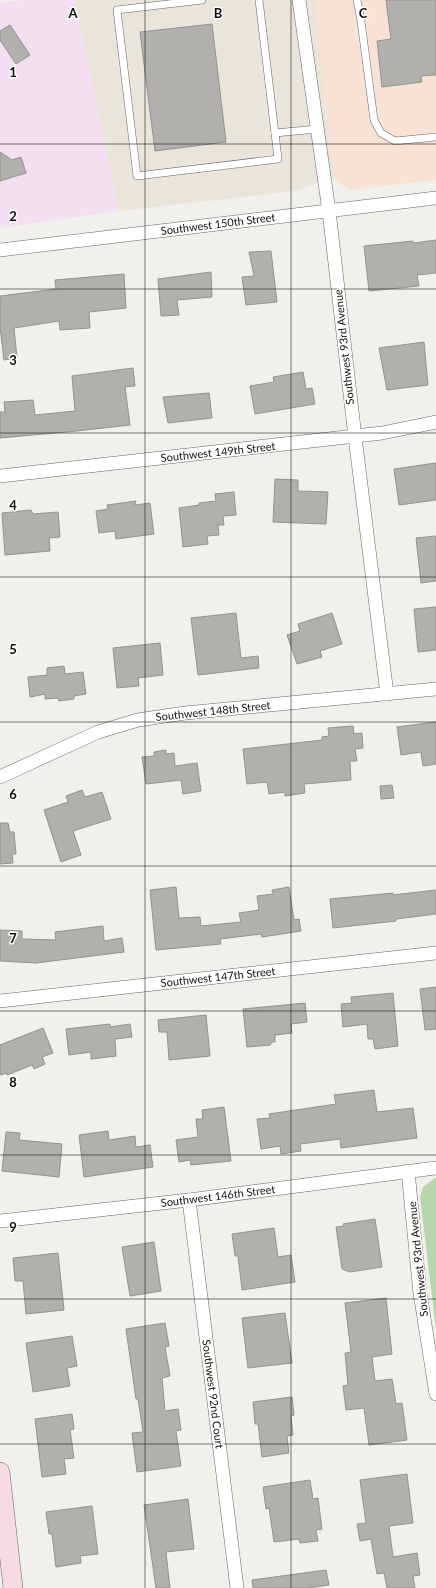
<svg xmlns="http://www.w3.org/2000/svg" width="436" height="1588" viewBox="0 0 436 1588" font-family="Lato,sans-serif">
  <rect width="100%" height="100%" fill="#f2f0eb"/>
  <path fill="#eae4d9" d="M75,0h240l19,178 -39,13 -176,20z"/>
  <path fill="#f2dff1" d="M20,0h55l44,211 -119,17v-225z"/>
  <path fill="#f8e1d5" d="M315,0h121v180l-85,10 -9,-5 -8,-7z"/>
  <path fill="#b8d6ad" d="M435,1178h1v152l-16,-133 3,-10z"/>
  <g fill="#b2b0ac" stroke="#94928e">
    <path d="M386,0h50v75l-15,1 1,6 -40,5 -5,-46 14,-2z"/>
    <path d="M212,24l14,118 -71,9 -15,-119z"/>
    <path d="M10,25l20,30 -14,9 -16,-24v-9z"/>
    <path d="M0,152l12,8 9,-3 5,16 -26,8z"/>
    <path d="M436,240v33l-19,2 2,11 -50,5 -5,-45 49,-5 1,2z"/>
    <path d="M271,251l6,51 -31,3 -4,-28 12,-1 -5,-24z"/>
    <path d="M211,272l1,25 -35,3 2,15 -18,1 -3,-37z"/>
    <path d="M124,274l2,34 -37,4 1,16 -30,2 -1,-9 -45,7 3,30 -13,2 -4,-33v-31l56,-7 -1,-9z"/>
    <path d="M424,342l4,43 -41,5 -8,-42z"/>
    <path d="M133,368l2,18 -10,1 5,38 -53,6 -77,7v-26h5l-1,-10 29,-2 2,15 40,-4 -3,-35z"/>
    <path d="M303,372l3,17 6,-1 3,16 -60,10 -5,-28 24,-4 -1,-5z"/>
    <path d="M209,393l3,25 -44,5 -5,-26z"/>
    <path d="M436,463v37l-37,5 -5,-36z"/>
    <path d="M275,479l23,1v11l30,1 -2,32 -53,-2z"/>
    <path d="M234,492l2,23 -13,1 1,9h-6l1,10 -12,1 1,8 -25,3 -4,-39 20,-3v-2l17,-2 -1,-7z"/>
    <path d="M136,501l-1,4 15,-2 4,31 -38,5 -1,-8 -16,2 -3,-22 12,-2 -1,-4z"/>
    <path d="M31,510l2,4 25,-2 2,25 -11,1 1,13 -45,4 -3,-42z"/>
    <path d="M436,536v45l-15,2 -5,-45z"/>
    <path d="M436,607v43l-18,2 -4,-43z"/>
    <path d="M236,613l5,45 17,-2 1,12 -61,7 -7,-57z"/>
    <path d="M332,613l10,31 -22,7 2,6 -25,7 -10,-29 13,-4 -2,-7z"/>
    <path d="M160,643l3,32 -25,3 1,8 -22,2 -4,-40z"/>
    <path d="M64,666l1,8 18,-2 3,22 -12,2v3l-15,2 -1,-3 -13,1v-5l-15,3 -2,-20 19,-2v-7z"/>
    <path d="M436,722v42l-13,2 -2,-14 -20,3 -4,-28z"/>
    <path d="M353,726l1,8 8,-1 1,15 -8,1 2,12h-7l1,19 -47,4 1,9 -20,3v-4l-16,2 -2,-12 -20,2 -4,-35 79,-9v-3l7,-1 -1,-8z"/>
    <path d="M166,750v4l8,-1 1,13 22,-3 4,28 -18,3 -2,-14 -35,4 -4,-27 12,-1v-4z"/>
    <path d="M392,785l2,13 -13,1 -1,-13z"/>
    <path d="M82,790l3,7 17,-5 9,27 -38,12 8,24 -20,7 -17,-52 24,-8 -2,-6z"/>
    <path d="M0,823h8l2,9h4l2,22h-4l1,9 -13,1z"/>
    <path d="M176,887l3,31 21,-1 1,9 40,-4 -2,-9 20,-3 -2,-14 16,-2 -1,-4 17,-3 5,33 5,-1 2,12 -39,6 -1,-3 -41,5 1,5 -65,6 -6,-60z"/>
    <path d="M436,890v24l-40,5v2l-63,7 -3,-29 63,-6v2z"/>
    <path d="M103,926l1,15 18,-3 2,14 -88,11 -36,-2v-31l22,1v8l34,1 -1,-8z"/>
    <path d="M436,987v42l-11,1 -5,-41z"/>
    <path d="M393,993l5,53 -23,3 -2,-10h-5l-1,-15 -24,3 -2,-23 11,-1 -1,-6z"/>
    <path d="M305,1003l2,19 -16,2 1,9 -17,2v7h-3l-2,3 -23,2 -4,-38z"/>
    <path d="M206,1015l4,41 -41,4 -2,-28h-8l-1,-12z"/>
    <path d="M110,1024v3l20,-3 2,13 -17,2 1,17 -25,3v-7l-22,3 -3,-26z"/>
    <path d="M43,1028l10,25 -11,4 3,7 -11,5 -2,-4 -25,10v-2l-7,2v-30z"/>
    <path d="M374,1090l3,22 36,-4 4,30 -76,10 -1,-9 -40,5 1,7 -20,3 -1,-8 -19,3 -4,-30 13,-1 -1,-4 67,-10 -2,-9z"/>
    <path d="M224,1107l7,54 -40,4 -1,-5 -11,2 -3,-22 22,-3 -2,-18h7l-1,-9z"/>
    <path d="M108,1131l1,9 26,-4 1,11 14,-2 3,22 -69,10 -5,-42z"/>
    <path d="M6,1132l14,1 -1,7 43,4 -3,33 -57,-6z"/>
    <path d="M375,1219l7,48 -32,5 -8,-3 -6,-42 8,-1 -1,-2z"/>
    <path d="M274,1228l4,29 13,-2 4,27 -53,8 -4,-34h-3l-3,-22z"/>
    <path d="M154,1242l7,49 -31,5 -8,-49z"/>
    <path d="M58,1253l6,57 -38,4 -3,-33h-8l-2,-23z"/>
    <path d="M386,1298l6,56 -20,3 3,24 17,-2 4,25 6,-1 5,37 -38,5 -5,-37 -18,2 -3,-24 5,-1 -3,-32 6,-1 -6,-49z"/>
    <path d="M285,1313l7,50 -44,5 -6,-50z"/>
    <path d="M165,1323l4,23 -4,1 5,29 -8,2 3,33 13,-2 3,21 -5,1 5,35 -44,6 -5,-39 11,-1 -5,-33h-2l-10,-70z"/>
    <path d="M72,1336l5,30 -10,2 3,18 -37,6 -7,-49z"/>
    <path d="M292,1397l2,18 -3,1 2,19 -6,1 2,17 -27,4 -4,-33h-3l-2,-22z"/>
    <path d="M72,1414l2,15 -4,1 4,28 -10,1 2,15 -24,3 -7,-58z"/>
    <path d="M407,1474l6,49 -24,3 4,31 24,-4 3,22 -7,1 2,12h-28l-3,-15 -7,1 -6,-35 -11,2 -3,-17 9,-1 -6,-43z"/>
    <path d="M310,1480l3,19 5,-1 4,31 -6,1 2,11 -18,2 -1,-4 -25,3 -5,-34 -3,1 -3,-22z"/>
    <path d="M188,1499l6,50 -28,3 4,36h-14l-12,-83z"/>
    <path d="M92,1506l6,48 -18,2 1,7 -25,4 -4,-33h-3l-3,-22z"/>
    <path d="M326,1570l3,15 -21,3h-55l-1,-8z"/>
  </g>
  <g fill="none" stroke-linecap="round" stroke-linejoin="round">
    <g stroke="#676562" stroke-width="8">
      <g id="lane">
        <path d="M202,0l-85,10 20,166 141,-17 -3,-26"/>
        <path d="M259,0l16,133 42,-4"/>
        <path d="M357,0l4,21 13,99 7,13 14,8 41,-4"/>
      </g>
    </g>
    <g stroke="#676562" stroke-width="14">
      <g id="street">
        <path d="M299,0l30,211 26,226 32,257"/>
        <path d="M0,250l436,-52"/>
        <path d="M0,476l382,-43 54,-11"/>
        <path d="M0,777l98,-45 40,-12 47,-7 251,-24"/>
        <path d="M0,1001l436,-48"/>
        <path d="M408,1171l12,122 16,101"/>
        <path d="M189,1200l48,388"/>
        <path d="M0,1221l189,-21 247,-32"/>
      </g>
    </g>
    <g stroke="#676562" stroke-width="20">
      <path id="secondary" d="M0,1472l13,116"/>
    </g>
    <use href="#lane" stroke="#fff" stroke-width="7"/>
    <use href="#street" stroke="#fff" stroke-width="13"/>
    <use href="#secondary" stroke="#f7dbe4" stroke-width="19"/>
  </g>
  <path fill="none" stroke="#0f0e0c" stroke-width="1" stroke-opacity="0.55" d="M145,0v1588M291,0v1588M0,144h436M0,289h436M0,433h436M0,577h436M0,722h436M0,866h436M0,1011h436M0,1155h436M0,1299h436M0,1444h436"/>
  <g text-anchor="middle" stroke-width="3" stroke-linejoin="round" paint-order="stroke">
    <g font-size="11" fill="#0f0e0c" stroke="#fff">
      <text transform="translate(218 224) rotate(-7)" y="4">Southwest 150th Street</text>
      <text transform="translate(344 347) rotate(-96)" y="4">Southwest 93rd Avenue</text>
      <text transform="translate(218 452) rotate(-6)" y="4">Southwest 149th Street</text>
      <text transform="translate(213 711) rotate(-6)" y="4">Southwest 148th Street</text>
      <text transform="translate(218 977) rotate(-6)" y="4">Southwest 147th Street</text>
      <text transform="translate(218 1196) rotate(-7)" y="4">Southwest 146th Street</text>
      <text transform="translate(418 1259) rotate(-96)" y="4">Southwest 93rd Avenue</text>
      <text transform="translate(213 1394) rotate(83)" y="4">Southwest 92nd Court</text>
    </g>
  </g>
  <g font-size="13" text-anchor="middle" font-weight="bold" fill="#0f0e0c" stroke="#fff" stroke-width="3" stroke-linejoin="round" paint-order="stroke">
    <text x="73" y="18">A</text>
    <text x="218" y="18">B</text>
    <text x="363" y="18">C</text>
    <text x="13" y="77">1</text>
    <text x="13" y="221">2</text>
    <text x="13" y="365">3</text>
    <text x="13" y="510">4</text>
    <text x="13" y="654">5</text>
    <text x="13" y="799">6</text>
    <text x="13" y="943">7</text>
    <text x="13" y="1087">8</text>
    <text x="13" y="1232">9</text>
  </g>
</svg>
